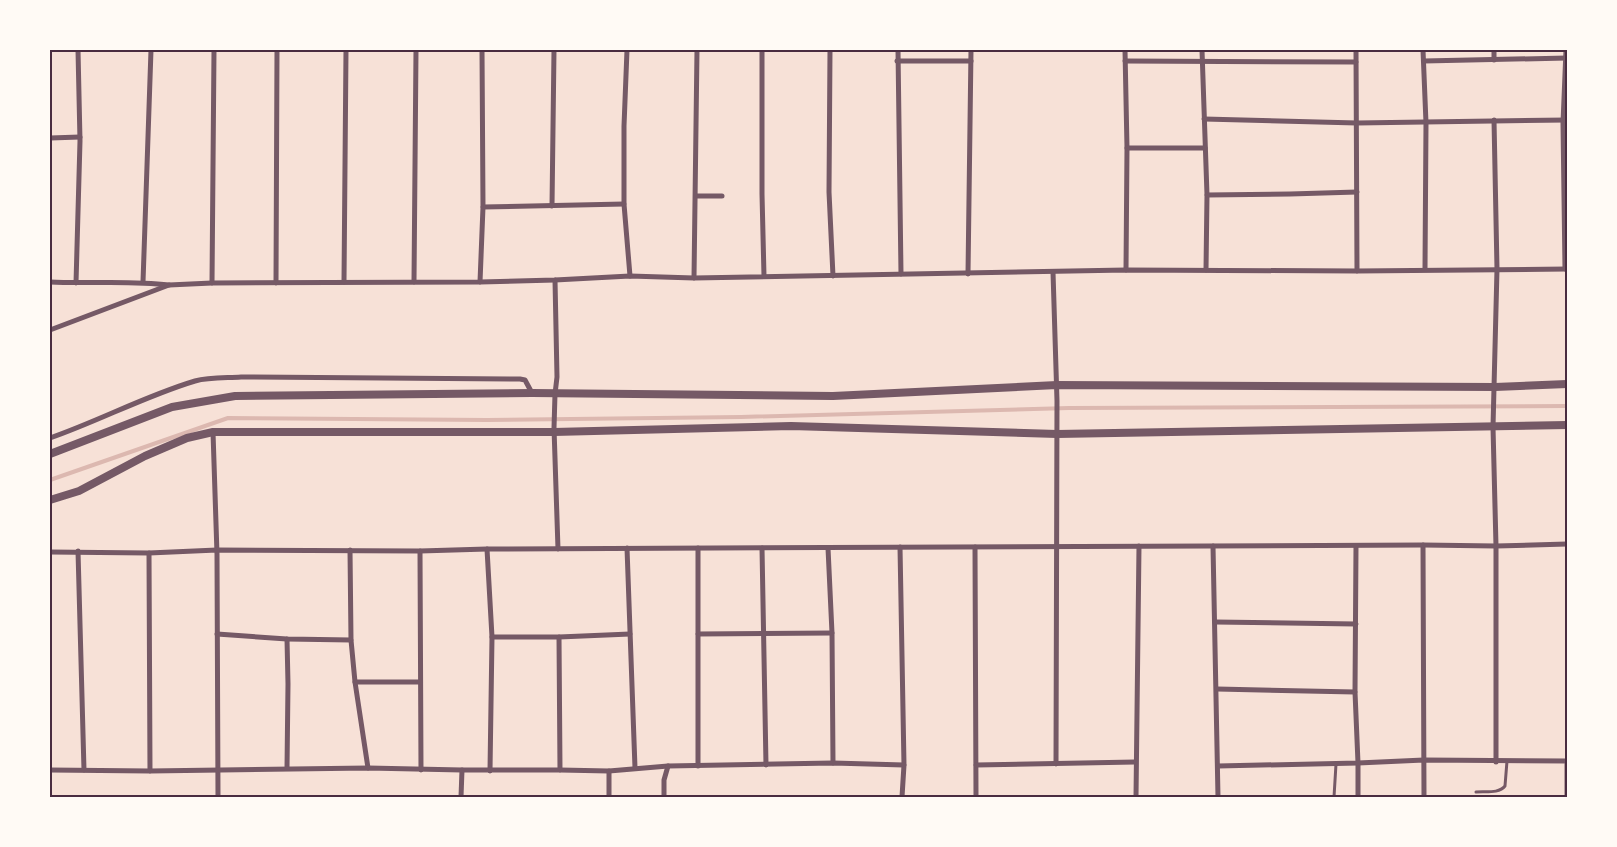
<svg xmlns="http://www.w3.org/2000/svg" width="1617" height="847" viewBox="0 0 1617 847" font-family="'IBM Plex Serif',serif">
  <rect width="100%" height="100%" fill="#f7e1d7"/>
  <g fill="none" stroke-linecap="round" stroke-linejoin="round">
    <path stroke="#dcb8b0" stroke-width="4" d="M50,480l178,-62 259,2 254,-3 328,-9 498,-2"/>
    <g stroke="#755966" stroke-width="3">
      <path d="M1476,792c9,-1 23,2 29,-6l2,-25"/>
      <path d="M1334,797l2,-33"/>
    </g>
    <g stroke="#755966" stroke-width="5">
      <path d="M627,50l-3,76v78l6,72"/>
      <path d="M762,50v144l2,82"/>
      <path d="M830,50l-1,142 4,84"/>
      <path d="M898,50l3,224"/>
      <path d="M1125,50l2,98 -1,122"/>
      <path d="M1202,50l5,145 -1,75"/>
      <path d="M1356,50l1,221"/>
      <path d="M1423,50l3,73 -1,146"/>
      <path d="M1494,50v10"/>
      <path d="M897,61h74"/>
      <path d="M1125,61l231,1"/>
      <path d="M1424,61l143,-3"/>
      <path d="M1204,119l153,4 210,-3"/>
      <path d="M1494,120l3,149 -4,158 3,119v216"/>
      <path d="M50,138l30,-1"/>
      <path d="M1127,148h78"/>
      <path d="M1207,195l83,-1 67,-2"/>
      <path d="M696,196h26"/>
      <path d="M552,206l2,-156"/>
      <path d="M483,207l141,-3"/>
      <path d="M1565,269l-2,-146 3,-73"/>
      <path d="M1053,272l4,129 -1,363"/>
      <path d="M968,274l3,-224"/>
      <path d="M694,278l3,-228"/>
      <path d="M555,280l2,97 -2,17 -1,34 4,121"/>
      <path d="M50,282c40,2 79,-2 119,3"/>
      <path d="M143,282l8,-232"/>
      <path d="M344,282l2,-232"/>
      <path d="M414,282l2,-232"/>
      <path d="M480,282l3,-75 -1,-157"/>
      <path d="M76,283l4,-142 -2,-91"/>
      <path d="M212,283l2,-233"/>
      <path d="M276,283l1,-233"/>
      <path d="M50,330l119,-45 43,-2 268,-1 75,-2 75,-4 64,2 432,-8 231,1 210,-2"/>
      <path d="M213,432l4,122 1,243"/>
      <path d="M50,438c49,-17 95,-42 145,-57 14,-4 31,-3 46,-4l279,2 5,1 7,13"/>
      <path d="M1423,545l1,252"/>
      <path d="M1213,546l5,251"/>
      <path d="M1356,546l-1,146 3,71v34"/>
      <path d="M900,547l4,218 -2,32"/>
      <path d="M975,547l1,250"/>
      <path d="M627,548l8,220"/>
      <path d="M762,548l4,217"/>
      <path d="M828,548l4,85 1,130"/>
      <path d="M487,549l5,88 -2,134"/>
      <path d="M350,550l1,90 4,42 13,86"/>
      <path d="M78,551l6,219"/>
      <path d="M420,551l1,219"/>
      <path d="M50,552l99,1 68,-3 203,1 67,-2 936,-4 73,1 71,-2"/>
      <path d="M149,553l1,218"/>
      <path d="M1215,622l141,2"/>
      <path d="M217,634l70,5 64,1"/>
      <path d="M698,634l134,-1"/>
      <path d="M492,637h67l71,-3"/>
      <path d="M559,637l1,133"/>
      <path d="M287,639l1,45 -1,84"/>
      <path d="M355,682h65"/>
      <path d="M1217,689l138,3"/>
      <path d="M976,765l159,-3"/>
      <path d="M698,766v-218"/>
      <path d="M1218,766l140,-3 66,-3 143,1"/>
      <path d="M50,770l100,1 218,-3 94,2h98l49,1 59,-5 165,-3 71,2"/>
      <path d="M461,797l1,-27"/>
      <path d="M609,797v-26"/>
      <path d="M664,797v-17l4,-14"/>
      <path d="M1136,797l3,-251"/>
      <path d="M1567,797v-33"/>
    </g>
    <g stroke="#755966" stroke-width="8">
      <path d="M50,454l122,-47 63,-11 297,-3 301,3 224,-11 438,2 72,-3"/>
      <path d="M50,500l29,-9 66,-35 42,-18 26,-6h341l237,-6 266,8 510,-9"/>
    </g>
  </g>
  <rect width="1617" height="847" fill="none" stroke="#fffaf5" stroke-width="102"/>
  <rect x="51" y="51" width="1515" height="745" fill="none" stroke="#4a2c40" stroke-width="2"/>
</svg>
